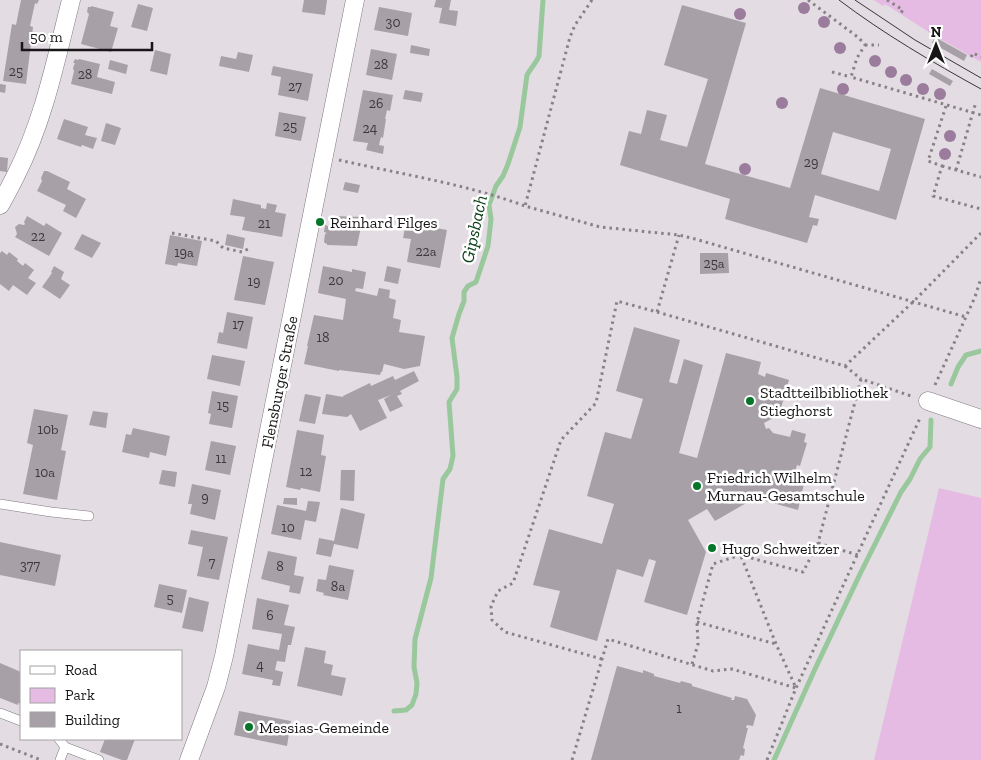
<svg xmlns="http://www.w3.org/2000/svg" width="981" height="760" viewBox="0 0 981 760" font-family="'Zilla Slab',serif">
  <rect width="100%" height="100%" fill="#e3dce3"/>
  <g fill="#e5bbe4">
    <path d="M874,0h107v62l-46,-26 -50,-32 -2,2z"/>
    <path d="M939,488l42,10v262h-107z"/>
  </g>
  <g fill="none" stroke-linecap="round" stroke-linejoin="round">
    <g stroke="#9ac89d" stroke-width="5">
      <path d="M951,384l7,-17 8,-12 15,-4"/>
      <path d="M394,711l12,-1 6,-5 4,-11 1,-11 -3,-16 1,-28 16,-61 12,-99 7,-10 3,-13 -4,-54 8,-13v-12l-5,-39 7,-24 5,-13v-9l4,-6 8,-4 12,-36 3,-27 -2,-14 7,-19 7,-10 5,-12 12,-37 7,-52c4,-7 9,-12 12,-19l4,-56"/>
      <path d="M774,760l41,-91 45,-95 41,-82 9,-13 10,-20 10,-12 1,-27"/>
    </g>
  </g>
  <g fill="#a7a1a7" fill-rule="evenodd">
    <path d="M21,0h18l-2,4 -2,-1 -5,23 3,1 -7,57 -23,-3 9,-57 4,1z"/>
    <path d="M304,0h23l-2,15 -23,-3z"/>
    <path d="M436,0h15l-2,10 9,1 -2,15 -17,-3 3,-15 -8,-1z"/>
    <path d="M138,4l15,4 -6,23 -16,-4z"/>
    <path d="M682,5l64,18 -41,141 85,24 30,-100 105,31 -29,101 -81,-25 -6,22 10,2 -2,7 -4,-1 -6,18 -82,-24 5,-20 -110,-34 9,-34 12,3 6,-24 20,5 -7,25 27,7 21,-68 -44,-14zM833,132l58,17 -12,42 -58,-17z"/>
    <path d="M91,6l23,6 -4,14 8,2 -7,24 -30,-8 8,-30 -2,-2 1,-5h3z"/>
    <path d="M379,7l33,6 -4,23 -34,-6z"/>
    <path d="M935,37l32,18 -3,6 -32,-18z"/>
    <path d="M411,45l19,4 -1,7 -19,-3z"/>
    <path d="M371,49l26,5 -5,26 -26,-5z"/>
    <path d="M155,50l16,4 -4,21 -17,-4z"/>
    <path d="M238,52l15,3 -4,17 -30,-6 2,-10 15,3z"/>
    <path d="M75,59l3,1 1,-1 21,5 -3,13 18,5 -3,12 -41,-10 3,-13 -1,-3 2,-5h-2z"/>
    <path d="M110,60l18,5 -2,9 -18,-5z"/>
    <path d="M273,66l40,8 -5,27 -30,-6 3,-18 -10,-2z"/>
    <path d="M932,69l21,12 -3,5 -21,-12z"/>
    <path d="M0,84l6,1 -1,8 -5,-1z"/>
    <path d="M363,90l30,5 -3,16 -3,-1 -2,9h1l-3,19 -2,-1 -2,8 5,1 -1,8 -17,-4 2,-7 -15,-2z"/>
    <path d="M405,90l18,3 -2,9 -18,-3z"/>
    <path d="M279,112l27,5 -5,24 -26,-5z"/>
    <path d="M64,119l24,8 -3,8 12,3 -4,11 -11,-4 -1,2 -24,-8z"/>
    <path d="M106,123l15,5 -6,17 -14,-4z"/>
    <path d="M0,157l8,1 -1,14 -7,-1z"/>
    <path d="M44,171h3l23,11 -3,7 19,10 -10,19 -13,-7 3,-6 -29,-14 5,-10 -1,-3z"/>
    <path d="M345,182l15,3 -2,8 -15,-3z"/>
    <path d="M233,199l28,6v3l5,1 1,-6 10,2 -2,7 11,2 -4,23 -40,-7 3,-13 -15,-2z"/>
    <path d="M27,216l17,10 2,-3 16,10 -13,23 -34,-19 2,-3 -2,-7 4,-3 5,1 1,-1 -1,-2z"/>
    <path d="M332,216l31,1 -6,29 -30,-1v-2l-1,1 -2,-2 1,-8 2,-1 -3,-1 1,-7 6,2z"/>
    <path d="M406,223l8,1 33,6 -7,38 -33,-6 4,-23 -8,-1z"/>
    <path d="M82,234l19,9 -9,15 -18,-9z"/>
    <path d="M227,234l18,4 -2,11 -18,-4z"/>
    <path d="M170,235l32,6 -5,25 -19,-3 -1,3 -12,-2z"/>
    <path d="M2,251l5,4 2,-3 9,7 -1,2 6,5 2,-3 9,7 -6,8 8,5 -9,12 -14,-10 -4,6 -9,-7v-31z"/>
    <path d="M700,253h28l1,20 -29,1z"/>
    <path d="M243,256l31,6 -9,43 -31,-5z"/>
    <path d="M54,266l10,6 -3,7 9,6 -10,14 -18,-12 10,-14 -1,-1z"/>
    <path d="M323,266l29,6v-3l14,3 -3,17 -7,-1 -1,3 22,5 2,-8 11,2 -1,8 7,2 -3,18 8,2 -2,12 26,4 -5,30 -16,3 -20,-5 -2,8h-1l-1,3 -41,-5v1l-35,-7 4,-18h-1l7,-31 29,5 3,-21 -28,-6z"/>
    <path d="M387,266l14,3 -3,15 -14,-3z"/>
    <path d="M227,312l26,5 -6,32 -30,-6 2,-11 4,1z"/>
    <path d="M634,327l46,13 -11,42 8,2 7,-25 19,6 -24,88 18,5 29,-105 35,9 -3,12 7,3 1,-4 23,7 -10,35 -15,8 2,6 3,-1 4,5 17,4 2,-7 14,4 -2,8 3,1 -7,23 -3,-1 -2,7 11,3 -8,35 -43,-12 -40,23 -8,-12 -19,11 18,32 -19,63 -43,-13 12,-41 -7,-2 -6,18 -26,-8 -20,72 -47,-14 10,-36 -27,-6 16,-56 53,15 12,-40 -27,-8 18,-64 26,7 12,-40 -27,-8z"/>
    <path d="M212,355l33,6 -5,25 -33,-7z"/>
    <path d="M414,371l5,10 -19,10 2,3 -5,2 6,10 -13,6 -6,-13 7,-4 -13,5 9,18 -27,13 -9,-17 -4,3 -25,-3 4,-20 17,3v-1l27,-13 1,3 22,-10 2,4z"/>
    <path d="M212,391l26,5 -6,32 -23,-4 2,-10 -3,-1z"/>
    <path d="M305,394l16,3 -6,27 -16,-3z"/>
    <path d="M34,409l34,6 -7,35 5,1 -9,49 -34,-6 10,-49 -6,-2z"/>
    <path d="M93,411l15,2 -2,15 -17,-3z"/>
    <path d="M133,428l37,8 -4,20 -16,-4 -1,6 -27,-6 4,-18 5,1z"/>
    <path d="M297,430l27,5 -3,20 5,1 -6,36 -19,-4 -1,2 -14,-3z"/>
    <path d="M211,441l25,5 -6,29 -25,-5z"/>
    <path d="M162,470l15,2 -2,15 -16,-3z"/>
    <path d="M341,470h14l-1,31 -14,-1z"/>
    <path d="M192,484l29,6 -6,30 -25,-6 2,-10h-4z"/>
    <path d="M284,498h13v7l-14,-1z"/>
    <path d="M308,501l12,1 -4,20 -11,-2 -4,20 -30,-6 6,-29 29,6z"/>
    <path d="M341,508l24,6 -7,35 -24,-5 -3,13 -15,-3 3,-16 15,3z"/>
    <path d="M191,530l37,7 -9,43 -22,-4 6,-29 -15,-3z"/>
    <path d="M0,542l61,13 -6,31 -55,-11z"/>
    <path d="M268,551l29,6 -3,18 10,2 -4,17 -11,-2 1,-6 -29,-7z"/>
    <path d="M329,565l25,5 -6,30 -25,-5 1,-2 -8,-2 2,-12 8,1z"/>
    <path d="M159,584l28,6 -5,23 -28,-6z"/>
    <path d="M189,597l20,5 -6,30 -21,-4z"/>
    <path d="M257,598l32,7 -5,20 11,2 -4,18h-3l-3,17 -8,-1 -2,9 8,2 -3,14 -8,-1 1,-5 -31,-6 6,-30 31,6 3,-16 -30,-5z"/>
    <path d="M305,647l21,4 -2,12 9,2 -2,10 15,3 -4,18 -45,-10z"/>
    <path d="M0,663l21,9v32l-3,-1v2l-18,-7z"/>
    <path d="M617,666l26,7v-3l11,4v2l26,7 1,-2 11,3v2l40,12 -1,2h3l1,-4 12,3 9,16 -3,11 -6,-1 -1,3h2l-5,20 2,1 -1,7 -3,-1 -2,5h-148z"/>
    <path d="M239,711l52,10 -4,25 -53,-11z"/>
    <path d="M105,739h30l-8,21h-5l-22,-8z"/>
  </g>
  <g fill="none" stroke-linecap="round" stroke-linejoin="round">
    <g stroke="#7f797f" stroke-width="10">
      <g id="service">
        <path d="M0,504l51,8 38,4"/>
        <path d="M0,713l21,8"/>
        <path d="M59,739l6,8 -5,13"/>
        <path d="M65,747l34,13"/>
      </g>
    </g>
    <g stroke="#7f797f" stroke-width="19">
      <g id="minor">
        <path d="M0,205c6,-10 11,-20 16,-30 28,-55 40,-116 55,-175"/>
        <path d="M928,401l53,18"/>
        <path d="M189,760l27,-73 8,-31 131,-656"/>
      </g>
    </g>
    <g stroke="#878286" stroke-width="3" stroke-dasharray="2.5 4" stroke-linecap="butt">
      <path d="M592,0l-17,25 -5,12 -45,169 75,21 79,8 16,4 271,78"/>
      <path d="M808,0l51,38 6,7 -8,13 -6,19 130,38"/>
      <path d="M887,0l16,10 -3,4"/>
      <path d="M865,45h14"/>
      <path d="M971,57l2,-4 8,4"/>
      <path d="M832,72l19,5"/>
      <path d="M946,106l-18,55 14,5 -9,30 48,13"/>
      <path d="M339,160c61,14 127,24 186,46"/>
      <path d="M942,166l39,11"/>
      <path d="M956,170l20,-68"/>
      <path d="M172,233l44,8 7,7 19,4 6,-3"/>
      <path d="M657,312l188,54 69,-65 67,-68"/>
      <path d="M845,366l16,13"/>
      <path d="M935,385l40,-88 6,-19"/>
      <path d="M818,543l40,12"/>
      <path d="M697,622l79,22"/>
      <path d="M602,659l-97,-27 -13,-12 -1,-14 7,-15 15,-8 48,-143 35,-37 21,-102 40,11 22,-77"/>
      <path d="M692,664l6,-20 -1,-22 16,-58 27,-9 63,17 15,-29 43,-164 53,18"/>
      <path d="M0,744l41,16"/>
      <path d="M572,760l36,-121 105,32 19,-2 64,19 -20,-44 -35,-88"/>
      <path d="M767,760l29,-72 125,-272"/>
    </g>
    <use href="#service" stroke="#fff" stroke-width="9"/>
    <use href="#minor" stroke="#fff" stroke-width="18"/>
    <g stroke="#393538" stroke-width="1">
      <path d="M839,0c45,34 93,62 142,89"/>
      <path d="M855,0l60,40 66,38"/>
    </g>
  </g>
  <g fill="#9c7c9d">
    <circle cx="804" cy="8" r="6"/>
    <circle cx="740" cy="14" r="6"/>
    <circle cx="824" cy="22" r="6"/>
    <circle cx="840" cy="48" r="6"/>
    <circle cx="875" cy="61" r="6"/>
    <circle cx="891" cy="72" r="6"/>
    <circle cx="906" cy="80" r="6"/>
    <circle cx="843" cy="89" r="6"/>
    <circle cx="923" cy="89" r="6"/>
    <circle cx="940" cy="94" r="6"/>
    <circle cx="782" cy="103" r="6"/>
    <circle cx="950" cy="136" r="6"/>
    <circle cx="945" cy="154" r="6"/>
    <circle cx="745" cy="169" r="6"/>
  </g>
  <g fill="#057529" stroke="#fff" stroke-width="2">
    <circle cx="320" cy="222" r="5"/>
    <circle cx="750" cy="401" r="5"/>
    <circle cx="697" cy="486" r="5"/>
    <circle cx="712" cy="548" r="5"/>
    <circle cx="249" cy="727" r="5"/>
  </g>
  <g text-anchor="middle" stroke-width="5" stroke-linejoin="round" paint-order="stroke">
    <g font-size="14" fill="#3c393c">
      <text x="393" y="27">30</text>
      <text x="381" y="69">28</text>
      <text x="16" y="76">25</text>
      <text x="85" y="79">28</text>
      <text x="295" y="91">27</text>
      <text x="376" y="108">26</text>
      <text x="290" y="131">25</text>
      <text x="370" y="133">24</text>
      <text x="811" y="167">29</text>
      <text x="264" y="228">21</text>
      <text x="38" y="241">22</text>
      <text x="426" y="256">22a</text>
      <text x="184" y="257">19a</text>
      <text x="714" y="268">25a</text>
      <text x="336" y="285">20</text>
      <text x="254" y="286">19</text>
      <text x="238" y="329">17</text>
      <text x="323" y="342">18</text>
      <text x="223" y="410">15</text>
      <text x="48" y="434">10b</text>
      <text x="221" y="463">11</text>
      <text x="306" y="476">12</text>
      <text x="45" y="477">10a</text>
      <text x="205" y="502">9</text>
      <text x="288" y="532">10</text>
      <text x="212" y="567">7</text>
      <text x="30" y="570">377</text>
      <text x="280" y="571">8</text>
      <text x="338" y="591">8a</text>
      <text x="170" y="603">5</text>
      <text x="270" y="620">6</text>
      <text x="260" y="670">4</text>
      <text x="679" y="713">1</text>
    </g>
    <g font-size="16" fill="#191618" stroke="#fff" text-anchor="start">
      <text x="330" y="228">Reinhard Filges</text>
      <text x="760" y="398">Stadtteilbibliothek<tspan x="760" dy="18">Stieghorst</tspan></text>
      <text x="707" y="483">Friedrich Wilhelm<tspan x="707" dy="18">Murnau-Gesamtschule</tspan></text>
      <text x="722" y="554">Hugo Schweitzer</text>
      <text x="259" y="733">Messias-Gemeinde</text>
    </g>
    <g font-size="16" fill="#191618" stroke="#fff">
      <text transform="translate(279 382) rotate(-79)" y="6">Flensburger Straße</text>
    </g>
    <g font-size="18" font-style="italic" fill="#0e4119" stroke="#fff">
      <text transform="translate(474 229) rotate(-78)" y="6">Gipsbach</text>
    </g>
  </g>
  <rect x="20" y="650" width="162" height="90" fill="#ffffff" stroke="#a3a2a3"/>
  <rect x="30" y="666" width="25" height="8" fill="#ffffff" stroke="#a3a2a3"/>
  <text x="65" y="675" font-size="15" fill="#191618">Road</text>
  <rect x="30" y="688" width="25" height="15" fill="#e5bbe4" stroke="#a3a2a3"/>
  <text x="65" y="700" font-size="15" fill="#191618">Park</text>
  <rect x="30" y="712" width="25" height="15" fill="#a7a1a7" stroke="#a3a2a3"/>
  <text x="65" y="725" font-size="15" fill="#191618">Building</text>
  <g transform="translate(936 45)" stroke="#ffffff" stroke-width="4" paint-order="stroke">
  <path d="M0-4L9 19L0 12L-9 19Z" fill="#191618"/>
  <text y="-8" font-size="14" font-weight="bold" text-anchor="middle" fill="#191618">N</text>
  </g>
  <path d="M22 42v8h130v-8" fill="none" stroke="#191618" stroke-width="2.5"/>
  <text x="30" y="42" font-size="15" fill="#191618" stroke="#ffffff" stroke-width="4" paint-order="stroke">50 m</text>
</svg>
